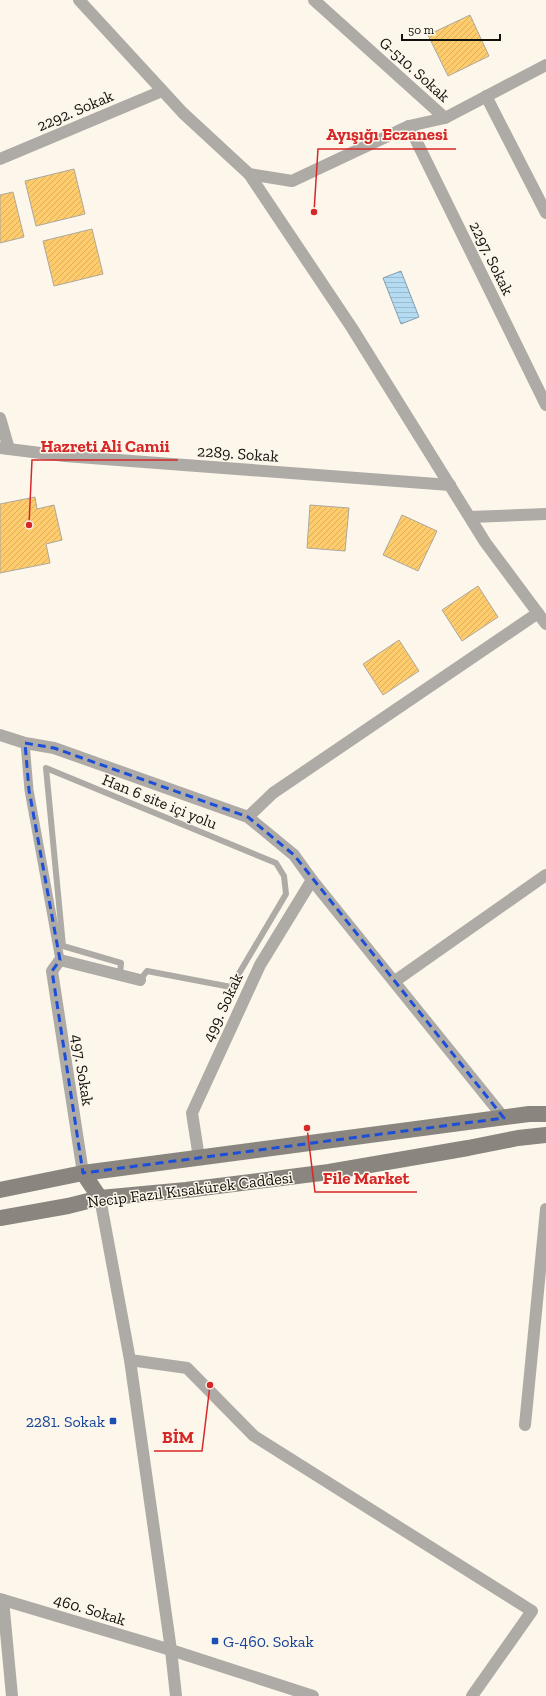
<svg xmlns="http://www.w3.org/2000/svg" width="546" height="1696" viewBox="0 0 546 1696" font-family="'Zilla Slab',serif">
  <defs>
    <pattern id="water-rules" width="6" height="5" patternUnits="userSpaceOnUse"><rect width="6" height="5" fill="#b5dbf2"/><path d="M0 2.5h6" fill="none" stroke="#9bbbce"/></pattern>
    <pattern id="building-hatch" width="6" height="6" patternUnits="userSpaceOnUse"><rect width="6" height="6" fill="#fecc6c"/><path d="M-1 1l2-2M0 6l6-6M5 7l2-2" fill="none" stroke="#d9ae5c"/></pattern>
  </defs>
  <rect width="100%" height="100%" fill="#fcf6eb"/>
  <path fill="url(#water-rules)" stroke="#849ead" d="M401,271l18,46 -18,7 -18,-46z"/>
  <g fill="url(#building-hatch)" stroke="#ada89d">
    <path d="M470,15l19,41 -41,20 -20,-41z"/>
    <path d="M74,169l11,45 -49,12 -11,-45z"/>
    <path d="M13,192l11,45 -24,6v-48z"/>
    <path d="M92,229l11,45 -49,12 -11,-45z"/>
    <path d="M35,497l2,12 17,-4 8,35 -16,4 4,19 -50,10v-69z"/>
    <path d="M310,505l39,3 -4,43 -38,-3z"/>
    <path d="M402,515l35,16 -19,40 -35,-16z"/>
    <path d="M478,586l20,31 -36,24 -20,-31z"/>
    <path d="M399,640l20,31 -36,24 -20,-31z"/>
  </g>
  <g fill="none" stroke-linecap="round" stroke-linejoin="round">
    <path stroke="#aeaba6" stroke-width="6" d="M120,975l1,-12 -58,-17 -17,-178 230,95 8,13 2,18 -55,93 -84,-16 -7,9"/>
    <path stroke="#aeaba6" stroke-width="9" d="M25,743l4,47 31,170"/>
    <g stroke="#aeaba6" stroke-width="12">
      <path d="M79,0l104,113 66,61 43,7 117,-55 36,-8"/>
      <path d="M314,0l131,118 101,-53"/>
      <path d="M486,96l60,117"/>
      <path d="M409,126l137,279"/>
      <path d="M0,159l162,-68"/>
      <path d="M249,174l103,154 133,214 61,82"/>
      <path d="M0,418l9,31"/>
      <path d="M0,448l65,8 385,29"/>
      <path d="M470,517l76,-3"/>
      <path d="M0,735l25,8 29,5 194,69 46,38 18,25 192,238"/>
      <path d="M248,817l25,-24 265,-180"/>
      <path d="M395,981l151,-106"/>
      <path d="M199,1158l-7,-45 68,-148 52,-85"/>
      <path d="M83,1173l-31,-202 8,-11 80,20"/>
      <path d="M100,1198l30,162 41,290 5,46"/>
      <path d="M130,1360l57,8 67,68 278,175 -60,85"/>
      <path d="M525,1425l21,-216"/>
      <path d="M0,1599l171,51 142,46"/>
      <path d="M3,1600l9,96"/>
    </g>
    <g stroke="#8a867f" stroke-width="16">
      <path d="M83,1173l17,25"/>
      <path d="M0,1190l83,-17 446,-59h17"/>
      <path d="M0,1218l68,-12 32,-8 86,-8 143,-18 139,-24 50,-10 28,-3"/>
    </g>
  </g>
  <path fill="none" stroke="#1d4ed8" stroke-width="3" stroke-dasharray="8 5" stroke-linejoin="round" d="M25,743l29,5 194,69 46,38 210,263 -421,55 -31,-202 8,-11 -31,-170z"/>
  <g fill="#1a4fb4" stroke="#fcf6eb" stroke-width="1.5">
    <rect x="109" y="1417" width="8" height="8" rx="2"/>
    <rect x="211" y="1637" width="8" height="8" rx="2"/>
  </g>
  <g text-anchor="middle" stroke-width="3" stroke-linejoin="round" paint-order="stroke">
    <g font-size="16" fill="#13110d" stroke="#fcf6eb">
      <text transform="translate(415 69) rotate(42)" y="6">G-510. Sokak</text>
      <text transform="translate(75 110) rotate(-23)" y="6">2292. Sokak</text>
      <text transform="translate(492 258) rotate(64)" y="6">2297. Sokak</text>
      <text transform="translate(238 453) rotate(4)" y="6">2289. Sokak</text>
      <text transform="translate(160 801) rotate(22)" y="6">Han 6 site içi yolu</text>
      <text transform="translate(222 1007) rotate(-65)" y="6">499. Sokak</text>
      <text transform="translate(83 1070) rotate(81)" y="6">497. Sokak</text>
      <text transform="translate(190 1189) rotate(-7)" y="6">Necip Fazıl Kısakürek Caddesi</text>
      <text transform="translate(90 1609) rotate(17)" y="6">460. Sokak</text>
    </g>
    <g font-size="16" fill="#164399" stroke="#fcf6eb" text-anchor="end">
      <text x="105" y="1427">2281. Sokak</text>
      <text x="223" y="1647" text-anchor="start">G-460. Sokak</text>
    </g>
  </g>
  <path fill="none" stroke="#d62828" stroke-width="1.5" d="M314 212L318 149H456M29 525L32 460H178M307 1128L315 1192H417M210 1385L202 1451H154"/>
  <g fill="#d62828" stroke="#fcf6eb" stroke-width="1.5">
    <circle cx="314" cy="212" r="4"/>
    <circle cx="29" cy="525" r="4"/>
    <circle cx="307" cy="1128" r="4"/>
    <circle cx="210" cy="1385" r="4"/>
  </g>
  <g font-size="17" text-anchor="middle" font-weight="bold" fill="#d62828" stroke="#fcf6eb" stroke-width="3" stroke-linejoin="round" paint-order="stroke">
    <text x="387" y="140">Ayışığı Eczanesi</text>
    <text x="105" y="452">Hazreti Ali Camii</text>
    <text x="366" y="1184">File Market</text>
    <text x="178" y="1443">BİM</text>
  </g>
  <path d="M402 34v6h98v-6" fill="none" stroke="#13110d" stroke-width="2"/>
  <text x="408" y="34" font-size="12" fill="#13110d" stroke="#fcf6eb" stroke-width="3" paint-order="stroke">50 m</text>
</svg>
